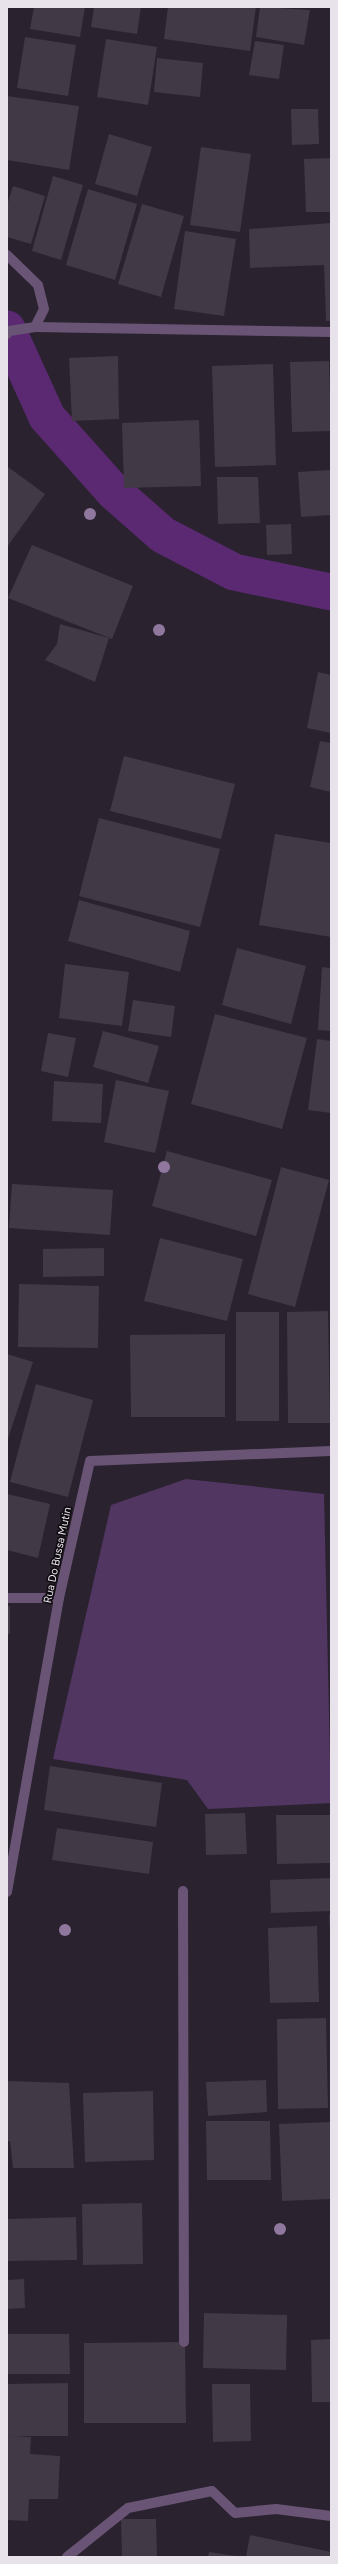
<svg xmlns="http://www.w3.org/2000/svg" width="338" height="2564" viewBox="0 0 338 2564" font-family="Figtree,sans-serif">
  <rect width="100%" height="100%" fill="#2a222e"/>
  <path fill="#523662" d="M186,1479l138,15 7,309 -123,6 -21,-29 -134,-21 58,-254z"/>
  <g fill="none" stroke-linecap="round" stroke-linejoin="round">
    <path stroke="#5a2972" stroke-width="37" d="M7,329l40,88 67,75 49,43 71,37 97,20"/>
  </g>
  <g fill="#413946">
    <path d="M34,7h51l-5,30 -50,-8z"/>
    <path d="M94,7h47l-4,27 -46,-7z"/>
    <path d="M168,7h88l-6,44 -86,-12z"/>
    <path d="M260,7l50,3 -6,35 -48,-8z"/>
    <path d="M25,37l51,8 -8,51 -51,-8z"/>
    <path d="M106,39l51,8 -9,58 -51,-8z"/>
    <path d="M255,41l29,4 -5,34 -30,-4z"/>
    <path d="M157,58l46,5 -3,34 -46,-5z"/>
    <path d="M7,96l72,10 -10,64 -62,-10z"/>
    <path d="M291,109h27l1,35 -27,1z"/>
    <path d="M109,134l43,13 -15,49 -42,-12z"/>
    <path d="M201,147l50,7 -11,78 -50,-7z"/>
    <path d="M331,158v54h-25l-2,-53z"/>
    <path d="M53,176l30,9 -22,75 -29,-9z"/>
    <path d="M13,186l32,10 -14,48 -24,-7v-32z"/>
    <path d="M88,189l49,15 -22,76 -49,-15z"/>
    <path d="M142,204l42,12 -23,81 -43,-13z"/>
    <path d="M331,223v98h-5l-2,-56 -74,3 -1,-39z"/>
    <path d="M185,231l51,8 -12,77 -50,-7z"/>
    <path d="M118,356l1,63 -47,2 -3,-63z"/>
    <path d="M329,361l2,70 -39,1 -2,-70z"/>
    <path d="M273,364l3,101 -61,2 -3,-101z"/>
    <path d="M199,420l2,66 -77,2 -2,-65z"/>
    <path d="M8,467l37,27 -38,53v-79z"/>
    <path d="M331,470v45l-30,2 -3,-45z"/>
    <path d="M217,477h41l2,46 -42,1z"/>
    <path d="M291,524l1,30 -25,1 -1,-30z"/>
    <path d="M32,545l101,41 -21,53 -104,-41z"/>
    <path d="M60,624l49,14 -14,44 -50,-22 12,-16z"/>
    <path d="M318,672l13,3v58l-24,-5z"/>
    <path d="M320,741l11,2v49l-21,-5z"/>
    <path d="M124,756l111,28 -14,55 -111,-28z"/>
    <path d="M99,818l121,31 -20,78 -121,-31z"/>
    <path d="M275,834l56,9v94l-72,-12z"/>
    <path d="M79,900l111,31 -10,41 -112,-31z"/>
    <path d="M237,948l69,18 -15,58 -69,-19z"/>
    <path d="M65,964l64,8 -7,54 -63,-8z"/>
    <path d="M322,967l9,1v63l-13,-1z"/>
    <path d="M133,1000l42,6 -4,31 -43,-6z"/>
    <path d="M215,1014l92,24 -25,91 -91,-25z"/>
    <path d="M103,1031l56,15 -11,37 -55,-16z"/>
    <path d="M48,1033l28,5 -8,39 -27,-6z"/>
    <path d="M317,1039l14,2v72l-23,-3z"/>
    <path d="M116,1080l53,11 -14,62 -51,-11z"/>
    <path d="M54,1081l49,3 -2,39 -49,-2z"/>
    <path d="M167,1151l105,29 -16,56 -104,-30z"/>
    <path d="M281,1167l48,13 -34,127 -47,-13z"/>
    <path d="M12,1184l101,6 -3,45 -101,-7z"/>
    <path d="M160,1238l83,21 -16,62 -83,-20z"/>
    <path d="M104,1248v28l-61,1v-28z"/>
    <path d="M19,1284l80,2 -1,62 -80,-1z"/>
    <path d="M328,1311l2,112h-42l-1,-111z"/>
    <rect x="236" y="1312" width="43" height="109"/>
    <path d="M225,1334v83h-94l-1,-82z"/>
    <path d="M7,1354l26,8 -26,80z"/>
    <path d="M36,1384l57,16 -25,97 -58,-15z"/>
    <path d="M7,1494l43,10 -12,54 -31,-8z"/>
    <rect x="7" y="1606" width="3" height="28"/>
    <path d="M50,1766l112,17 -6,44 -112,-17z"/>
    <path d="M245,1813l2,41 -41,1 -1,-41z"/>
    <path d="M276,1815h55v48l-54,1z"/>
    <path d="M57,1828l96,14 -4,32 -97,-14z"/>
    <path d="M331,1878v33l-60,2 -1,-33z"/>
    <path d="M329,1915h2v18h-1z"/>
    <path d="M317,1926l2,76 -49,1 -2,-75z"/>
    <path d="M326,2018l2,90 -50,1 -1,-90z"/>
    <path d="M266,2080l1,32 -59,4 -2,-34z"/>
    <path d="M7,2081l62,2 5,85h-61l-3,-27h-3z"/>
    <path d="M153,2091l1,69 -69,2 -2,-69z"/>
    <path d="M206,2121h64l1,59h-64z"/>
    <path d="M330,2122l1,77 -49,2 -3,-77z"/>
    <path d="M142,2203l1,61 -60,1 -1,-61z"/>
    <path d="M76,2217l1,43 -69,1 -1,-42z"/>
    <path d="M24,2279l1,29 -18,1v-29z"/>
    <path d="M204,2313l83,2 -1,55 -83,-2z"/>
    <path d="M7,2334h62l1,40h-63z"/>
    <path d="M331,2339v63h-19l-1,-62z"/>
    <path d="M185,2342l1,81h-102v-80z"/>
    <path d="M68,2383v53h-57l20,1 -1,17 30,2 -2,43h-29l-1,22 -21,-1v-136z"/>
    <path d="M212,2384h38l1,57 -38,1z"/>
    <path d="M121,2519h35l1,38h-35z"/>
    <path d="M250,2535l81,17v5h-85z"/>
    <path d="M209,2552l27,4v1h-28z"/>
  </g>
  <g fill="none" stroke-linecap="round" stroke-linejoin="round">
    <g stroke="#695475" stroke-width="10">
      <path d="M7,255l31,30 6,24 -9,18 -26,4 -2,3"/>
      <path d="M35,327l296,5"/>
      <path d="M7,1598h52"/>
      <path d="M183,1891l1,451"/>
      <path d="M7,1892l52,-294 31,-137 241,-10"/>
      <path d="M67,2557l61,-49 84,-17 23,22 41,-4 55,7"/>
    </g>
  </g>
  <g fill="#90779e">
    <circle cx="90" cy="514" r="6"/>
    <circle cx="159" cy="630" r="6"/>
    <circle cx="164" cy="1167" r="6"/>
    <circle cx="65" cy="1930" r="6"/>
    <circle cx="280" cy="2229" r="6"/>
  </g>
  <g text-anchor="middle" stroke-width="3.5" stroke-linejoin="round" paint-order="stroke">
    <g font-size="11" fill="#e8e3ea" stroke="#100d12">
      <text transform="translate(57 1555) rotate(-78)" y="4">Rua Do Bussa Mutin</text>
    </g>
  </g>
  <rect width="338" height="2564" fill="none" stroke="#e8e3ea" stroke-width="16"/>
</svg>
